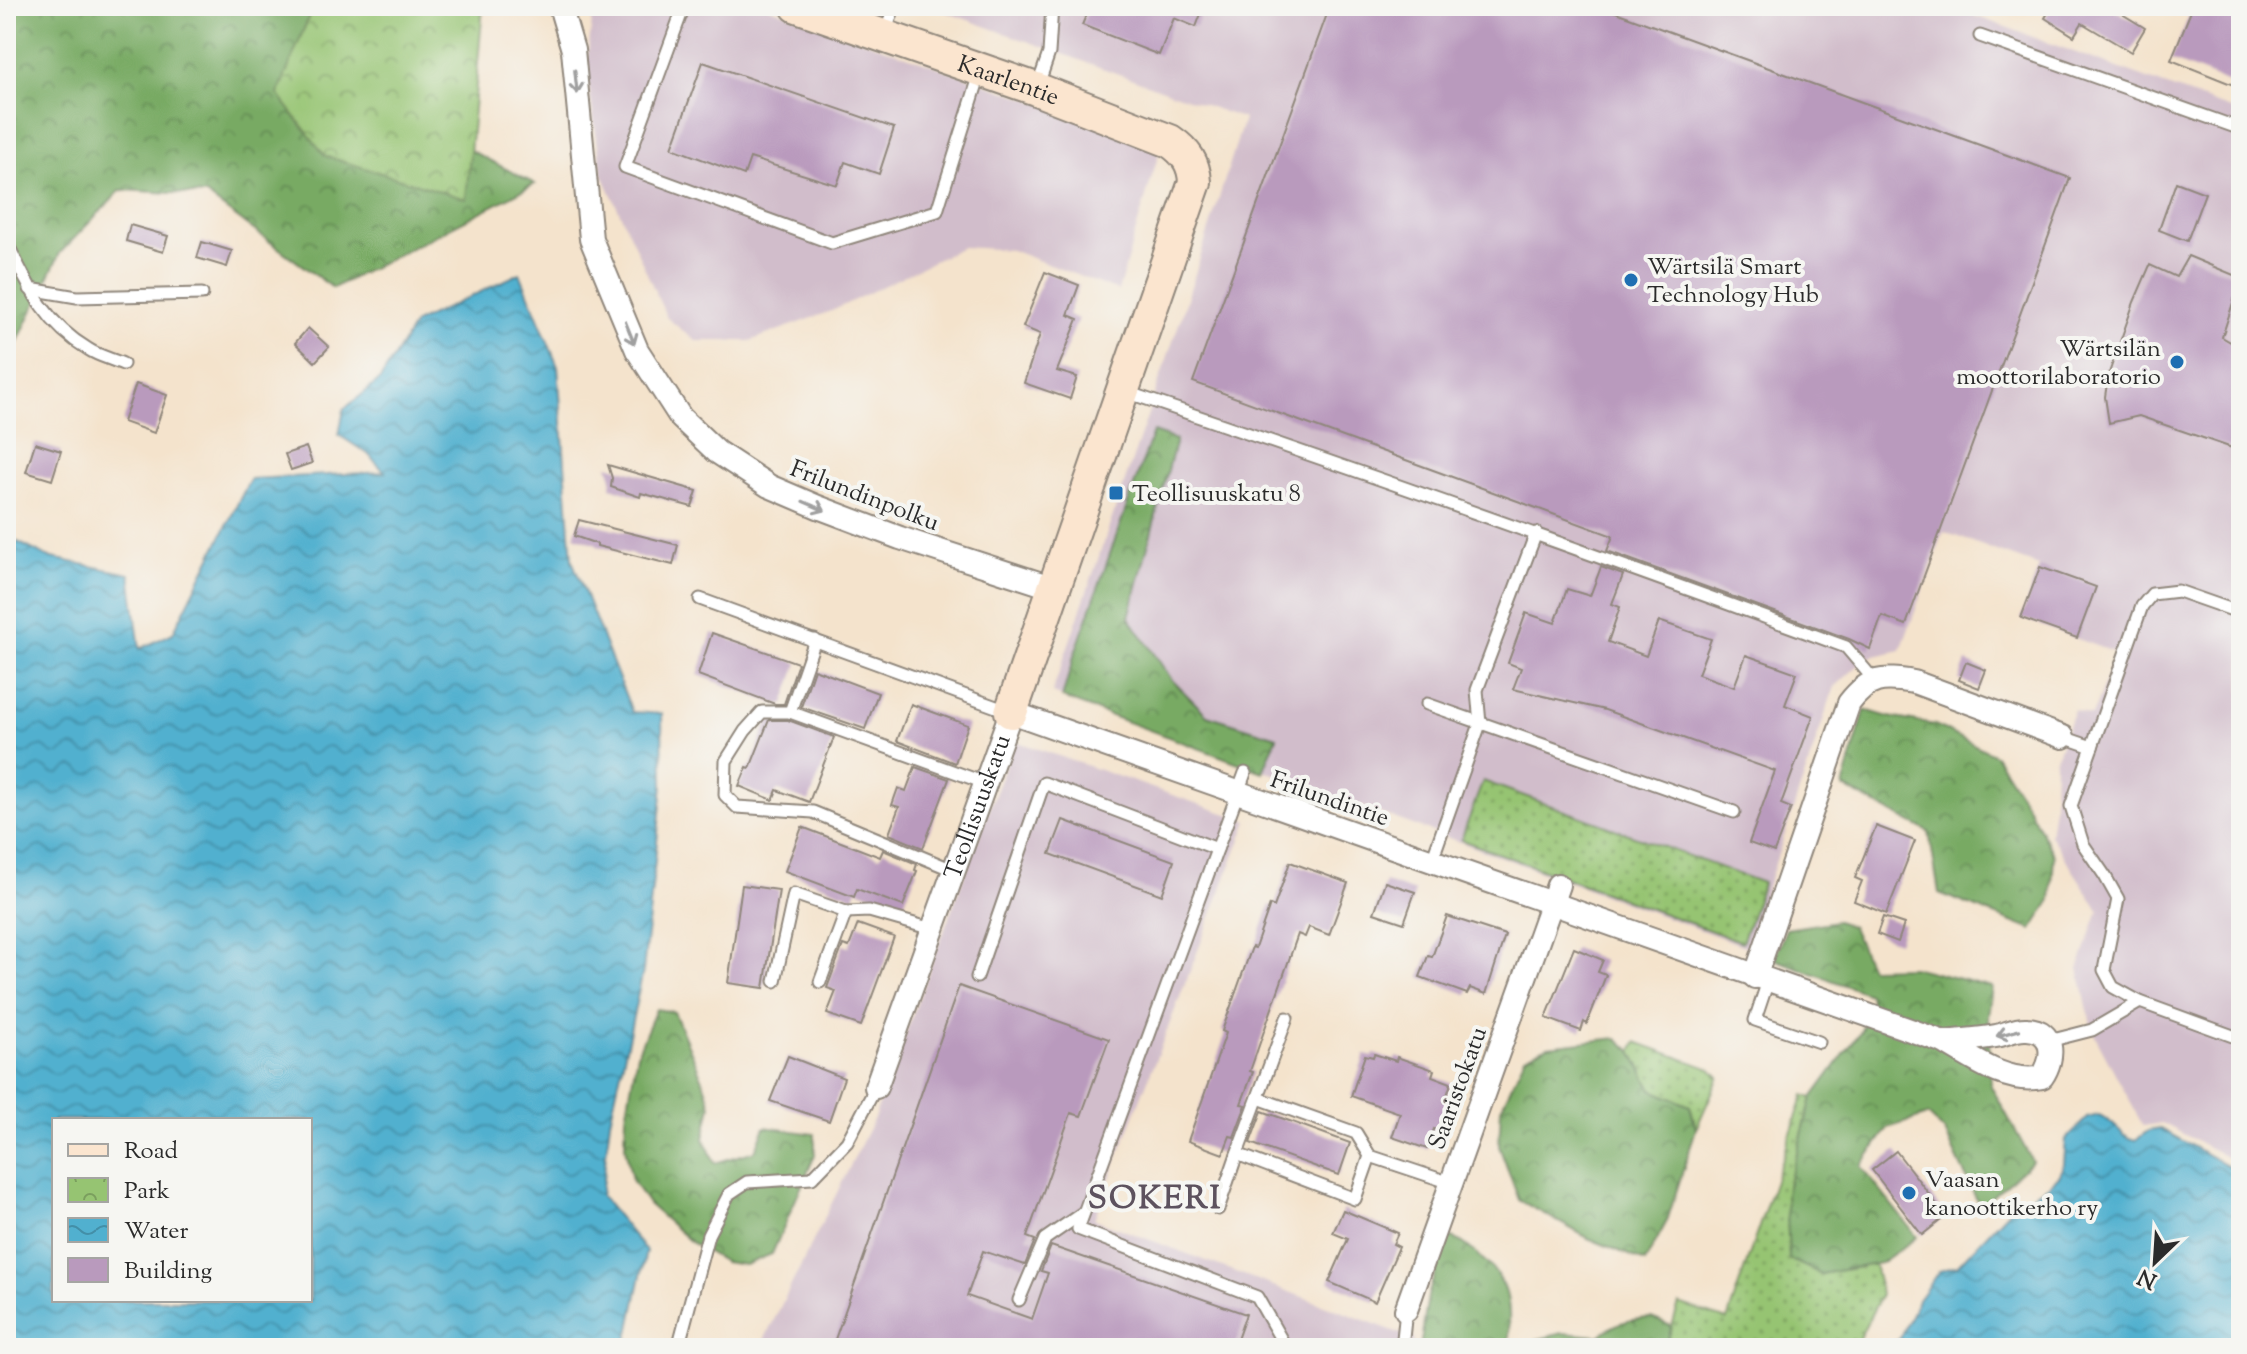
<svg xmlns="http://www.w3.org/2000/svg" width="2247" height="1354" viewBox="0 0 2247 1354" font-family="'Sorts Mill Goudy',serif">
  <defs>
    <pattern id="grass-dots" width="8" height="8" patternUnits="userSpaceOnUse" patternTransform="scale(2)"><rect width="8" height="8" fill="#96c472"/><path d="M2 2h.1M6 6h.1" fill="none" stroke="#7b9f5e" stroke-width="1.8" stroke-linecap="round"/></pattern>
    <pattern id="forest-crowns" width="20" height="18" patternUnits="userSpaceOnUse" patternTransform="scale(2)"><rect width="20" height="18" fill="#78aa64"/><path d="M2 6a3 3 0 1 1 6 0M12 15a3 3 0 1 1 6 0" fill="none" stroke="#638b53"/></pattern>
    <pattern id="park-crowns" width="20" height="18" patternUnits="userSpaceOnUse" patternTransform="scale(2)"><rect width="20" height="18" fill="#96c472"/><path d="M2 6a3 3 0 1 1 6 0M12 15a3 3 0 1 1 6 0" fill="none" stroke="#7b9f5e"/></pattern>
    <pattern id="water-waves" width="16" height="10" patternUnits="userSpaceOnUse" patternTransform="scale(2)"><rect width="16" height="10" fill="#51b0cf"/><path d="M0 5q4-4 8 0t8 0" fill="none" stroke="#438fa8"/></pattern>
  </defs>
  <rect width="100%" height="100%" fill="#f6f6f2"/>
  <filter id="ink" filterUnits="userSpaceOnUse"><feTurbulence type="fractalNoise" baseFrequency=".0125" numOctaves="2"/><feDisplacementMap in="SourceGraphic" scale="16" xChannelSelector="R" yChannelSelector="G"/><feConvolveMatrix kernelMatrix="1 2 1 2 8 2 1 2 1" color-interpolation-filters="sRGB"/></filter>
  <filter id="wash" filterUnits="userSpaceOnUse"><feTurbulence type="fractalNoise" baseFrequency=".006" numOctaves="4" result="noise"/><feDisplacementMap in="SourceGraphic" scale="32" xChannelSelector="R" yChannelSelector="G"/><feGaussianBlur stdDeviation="1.8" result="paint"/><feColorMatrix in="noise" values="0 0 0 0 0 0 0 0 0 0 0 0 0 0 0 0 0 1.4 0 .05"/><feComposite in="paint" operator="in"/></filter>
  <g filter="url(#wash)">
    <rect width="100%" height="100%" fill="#f4e3cc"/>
    <g fill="#d1bdcb">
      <path d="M594,6h171l396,140 -43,145 -107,-41 -49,-3 -128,63 -84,31h-54l-29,-23 -65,-145 -16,-105z"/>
      <path d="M929,6h1019l293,107v1051l-79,-41 -19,3 -51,-96 -13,-62 20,-58 -49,-75 4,-29 1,-46 19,-50 18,6 24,-63 -95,-35 18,-52 -95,-34 -43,118 -35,8 -32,30 -87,259 -695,-254 130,-378 62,-196z"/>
      <path d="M1015,741l233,80 -154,398 321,120 -3,9h-652l114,-230z"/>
    </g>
    <g fill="url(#grass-dots)" stroke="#60784e" stroke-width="2">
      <path d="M1483,781l280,102 -21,59 -281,-102z"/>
      <path d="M1636,1042l75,27 8,8 -23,52 -6,-23 -39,-16 -19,-39z"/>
      <path d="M1804,1095l8,3 -26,95 35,81 53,-10 7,31 -27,53h-189l14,-44 48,16z"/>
    </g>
    <g fill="url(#forest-crowns)" stroke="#526a48" stroke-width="2">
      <path d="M6,6h389l13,112 127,66 -202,104 -127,-93 -85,-5 -61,63 -54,113z"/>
      <path d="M1153,432l23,8 -47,177 43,63 35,35 70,22 -14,35 -201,-74 12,-42z"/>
      <path d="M1865,710l24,7 46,8 60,30 34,54 25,47 -3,44 -19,30 -93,-37 -10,-61 -86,-45z"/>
      <path d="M1837,921l15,6 18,41 42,-1 80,20 -4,29 3,70 41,75 -52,46 -35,-75 -17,-17 -40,13 -27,38 56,71 -36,26 -60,11 -32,-15 -3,-66 26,-95 49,-67 10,-30 -2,-7 -95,-35 12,-30z"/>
      <path d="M656,1009l18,3 29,68 8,25 -7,34 11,24 40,-12 10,-24 50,7v21l-43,99 -27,11 -21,-3 -32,-19 -44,-39 -16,-24 -7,-33 1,-31 11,-62z"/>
      <path d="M1617,1038l15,13 20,39 38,16 6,23 -29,92 -22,41 -57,-24 -69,-38 -20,-54 2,-38 24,-51 23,-11z"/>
      <path d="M1446,1237c15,2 22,10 33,19 35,29 30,50 30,92h-89l8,-52z"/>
      <path d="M1651,1318l21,8 -7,22h-131l1,-8 27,-7 37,3c16,-14 32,-17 52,-18z"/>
    </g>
    <path fill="url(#park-crowns)" stroke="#60784e" stroke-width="2" d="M313,6h170l-17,193 -141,-43 -47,-62z"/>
    <g fill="url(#water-waves)" stroke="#3e6e7d" stroke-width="2" fill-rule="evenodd">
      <path d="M520,273l38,94 14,193 60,152 30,2 1,72 -20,185 -33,150 -9,75 45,55 -20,97h-620v-812l41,21 83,17 10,75 33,-16 77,-154 135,-7 -17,-18 -29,-19 5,-26 36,-29 35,-57zM54,1120h256v180h-256z"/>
      <path d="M2099,1115c16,7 22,22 37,25l12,-9 13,-2 80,44v175h-354l14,-11 17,-37 21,-29 18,-5 56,-60 36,-21 11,-10 4,-12 2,-24 21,-21z"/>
    </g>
    <g id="blocks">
      <g fill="#b99abd">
        <path d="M1090,6h114l-8,21 -22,-9 -15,37 -77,-30z"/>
        <path d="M1330,6h269l471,172 -164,447 -24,-9 -12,33 -21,-10 -242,-88 6,-15 -420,-154z"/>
        <path d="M2052,6h57l36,22 -14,24 -49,-29 -8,13 -29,-18z"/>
        <path d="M2193,6h48v82l-70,-28z"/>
        <path d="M703,62l191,66 -15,46 -34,-12 -8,23 -87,-27 -6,17 -72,-27z"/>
        <path d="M2176,182l29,11 -18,48 -28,-11z"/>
        <path d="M130,225l38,11 -5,16 -37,-11z"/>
        <path d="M202,242l30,9 -5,16 -30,-9z"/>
        <path d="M2188,256l53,22 -19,59 19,11v103l-102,-35 -30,7 -4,-26 3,-21 26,-74 16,-37 26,12z"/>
        <path d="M1045,272l34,13 -11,30 10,4 -21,52 20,6 -7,22 -46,-16 16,-49 -17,-7z"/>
        <path d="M308,328l21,19 -14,15 -20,-19z"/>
        <path d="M136,384l31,11 -13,38 -31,-11z"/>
        <path d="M35,443l26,8 -9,29 -26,-8z"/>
        <path d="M306,447l6,16 -21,7 -6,-16z"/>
        <path d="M608,465l89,26 -5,16 -51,-14 -1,4 -29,-10 1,-9z"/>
        <path d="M579,520l99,25 -5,20 -76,-19v-2l-23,-8z"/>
        <path d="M1601,567l22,8 -11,29 8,3 -12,35 38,14 13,-35 52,18 -13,35 36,13 12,-32 51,18 -12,32 28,11 -32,88 10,4 -17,44 -25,-9 26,-72 -170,-61 -92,-21 8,-21 -13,-5 18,-50 29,10 12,-34 23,7z"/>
        <path d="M2040,567l56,20 -19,51 -56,-20z"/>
        <path d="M712,633l86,30 -14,41h-9l-77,-29z"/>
        <path d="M1966,662l20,8 -7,18 -20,-8z"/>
        <path d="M814,669l64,24 -13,36 -64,-22z"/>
        <path d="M911,704l57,21 -13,38 -58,-22z"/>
        <path d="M769,720h19l46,17 -25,65 -32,-12 -4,10 -34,-14 8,-19 3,1z"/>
        <path d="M915,767l34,12 -26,69 -34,-14 10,-27 -7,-2 6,-17 8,3z"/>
        <path d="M1063,820l111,41 -12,34 -112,-41z"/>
        <path d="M1876,826l39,15 -29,73 -32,-13 8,-20 -7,-3z"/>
        <path d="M802,827l78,30 3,-7 34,14 -2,6 2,1 -14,35 -46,-17 -3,8 -69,-26z"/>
        <path d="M1290,862l58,21 -19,52 -20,-8 -4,10 -7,-3 -48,137 3,1 -12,32 5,1 -12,32 -4,-1 -7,18 -35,-13 38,-108 -4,-2 30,-84 3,1 15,-43 4,2z"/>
        <path d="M1385,882l30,10 -11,31 -30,-10z"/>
        <path d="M742,885l37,5 -15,98 -36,-5z"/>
        <path d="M1447,916l58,19 -19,59 -16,-6 -3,6 -47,-17 8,-21 4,1z"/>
        <path d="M1883,917l21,7 -6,18 -21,-8z"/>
        <path d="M858,924l36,13 -33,89 -34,-12 9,-23 -9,-3 16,-43 6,2z"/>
        <path d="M1574,948l29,12 -5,12 8,3 -19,49 -3,-2 -3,9 -35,-13z"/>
        <path d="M959,986l150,53 -28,77 -10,-3 -44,124 8,3 -10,25 -42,-14 -16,45 65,23 16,-46 -7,-2 10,-25 195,68 -12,34h-402z"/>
        <path d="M1374,1054l22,7 1,-4 37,13 -2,6 19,7 -6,19 6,2 -9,27 -8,-2 -7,20 -35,-12 8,-24 -49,-17 14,-41 8,2z"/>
        <path d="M788,1056l56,22 -15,43 -59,-20z"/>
        <path d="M1262,1111l88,32 -11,32 -89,-32z"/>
        <path d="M1896,1151l50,65 -24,19 -50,-65z"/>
        <path d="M1343,1210l55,23 -5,11 6,3 -24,55 -46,-20 19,-43 -15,-6z"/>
      </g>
    </g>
  </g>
  <g filter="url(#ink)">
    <use href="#blocks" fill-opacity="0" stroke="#90877c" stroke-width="2"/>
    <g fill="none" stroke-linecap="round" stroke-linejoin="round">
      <g stroke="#90877c" stroke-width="15">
        <g id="lane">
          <path d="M684,6l-59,161 207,76 105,-32 43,-137"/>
          <path d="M886,32l8,-26"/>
          <path d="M1980,36l261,93"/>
          <path d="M1037,88l12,-35 3,-47"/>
          <path d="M6,241c22,44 38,82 82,108 10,7 24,10 35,15"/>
          <path d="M30,289l47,8 125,-3"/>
          <path d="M1126,392c241,81 481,167 720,255l28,33"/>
          <path d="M700,599l310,113"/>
          <path d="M2241,613l-63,-22 -26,3 -10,12 -71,200 12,38 22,32 13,23 -14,71 9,17 27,15 101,37"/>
          <path d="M815,640l-25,72h-28l-17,19 -19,30 -1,34 12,12 76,5 140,58"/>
          <path d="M1427,704l307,108"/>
          <path d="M790,712l195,71"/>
          <path d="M2063,737l29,10"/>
          <path d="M1245,773l-167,456 179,68 29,51"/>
          <path d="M1432,860l48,-136 -3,-34 59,-157"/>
          <path d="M977,977l67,-194 173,66"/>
          <path d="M775,981l19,-87 52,18 23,-1 63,18"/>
          <path d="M1768,981l-13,39 64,22"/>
          <path d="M820,982l26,-70"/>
          <path d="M2049,1041l43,-11 48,-28"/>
          <path d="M1258,1098l98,35 14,23"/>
          <path d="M1237,1154l50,-136"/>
          <path d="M1218,1209l19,-55 118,45 15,-43 81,27"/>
          <path d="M1019,1300l26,-61 39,-27"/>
          <path d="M678,1348l30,-113 21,-41 18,-12 65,-4 35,-36 29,-55"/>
          <path d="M1402,1348l4,-38"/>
        </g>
      </g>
      <g stroke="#90877c" stroke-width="26">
        <g id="street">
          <path d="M560,6l13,44 18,189 46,111 44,68 36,34 52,34 49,21 82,31 154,50"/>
          <path d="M1755,977l94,-274c20,-26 33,-26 65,-21l149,55"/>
          <path id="s1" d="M876,1087l135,-375 933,330c29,17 64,43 98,35 13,-19 13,-47 -15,-48 -12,-1 -20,5 -31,7 -17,3 -35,4 -52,6"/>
          <path d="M1406,1310l152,-425"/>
        </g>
      </g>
      <g stroke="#90877c" stroke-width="36">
        <g id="secondary">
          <path id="s2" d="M797,6l239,83 134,52c16,11 24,22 25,41l-184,530"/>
        </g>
      </g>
      <use href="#lane" stroke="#fff" stroke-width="11"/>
      <use href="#street" stroke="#fff" stroke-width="22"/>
      <use href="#secondary" stroke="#fbe5cf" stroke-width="32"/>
    </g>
    <defs><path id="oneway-shaft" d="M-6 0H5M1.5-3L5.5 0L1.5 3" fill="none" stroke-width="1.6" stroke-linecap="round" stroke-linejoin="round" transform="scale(2)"/></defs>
    <g stroke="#a0a0a0">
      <use href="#oneway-shaft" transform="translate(576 82) rotate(84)"/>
      <use href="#oneway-shaft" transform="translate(630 333) rotate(68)"/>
      <use href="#oneway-shaft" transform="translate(814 506) rotate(23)"/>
      <use href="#oneway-shaft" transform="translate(2008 1033) rotate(165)"/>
    </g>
  </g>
  <g fill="#1f6fb2" stroke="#f6f6f2" stroke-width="3">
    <circle cx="1631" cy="280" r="8"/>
    <circle cx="2177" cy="362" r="8"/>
    <rect x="1108" y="485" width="16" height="16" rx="4"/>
    <circle cx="1909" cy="1193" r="8"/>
  </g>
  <g text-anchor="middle" stroke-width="8" stroke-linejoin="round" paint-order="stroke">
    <g font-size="24" fill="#2b2b2b" stroke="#f6f6f2">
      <text dy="8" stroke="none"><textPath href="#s2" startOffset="224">Kaarlentie</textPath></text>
      <text transform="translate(865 495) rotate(21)" y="8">Frilundinpolku</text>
      <text transform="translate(1330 798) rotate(19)" y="8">Frilundintie</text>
      <text dy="8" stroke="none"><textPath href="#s1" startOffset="298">Teollisuuskatu</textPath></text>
      <text transform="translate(1457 1088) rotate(-70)" y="8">Saaristokatu</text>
    </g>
    <g font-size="24" fill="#2b2b2b" stroke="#f6f6f2" text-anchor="start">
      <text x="1647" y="274">Wärtsilä Smart<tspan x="1647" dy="28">Technology Hub</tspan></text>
      <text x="2161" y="356" text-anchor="end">Wärtsilän<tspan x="2161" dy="28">moottorilaboratorio</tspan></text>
      <text x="1132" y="501">Teollisuuskatu 8</text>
      <text x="1925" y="1187">Vaasan<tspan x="1925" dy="28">kanoottikerho ry</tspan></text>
    </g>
    <g font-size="32" font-weight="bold" letter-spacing="2" fill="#5d525e" stroke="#f6f6f2">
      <text x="1155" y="1208">SOKERI</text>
    </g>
  </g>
  <rect width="2247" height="1354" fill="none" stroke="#f6f6f2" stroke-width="32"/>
  <rect x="52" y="1118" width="260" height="184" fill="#f6f6f2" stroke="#a5a5a2" stroke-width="2"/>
  <rect x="68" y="1144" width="40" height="12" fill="#fbe5cf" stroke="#a5a5a2" stroke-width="2"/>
  <text x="124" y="1158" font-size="24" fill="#2b2b2b">Road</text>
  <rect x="68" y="1178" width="40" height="24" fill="url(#park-crowns)" stroke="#a5a5a2" stroke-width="2"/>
  <text x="124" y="1198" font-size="24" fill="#2b2b2b">Park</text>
  <rect x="68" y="1218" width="40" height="24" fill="url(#water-waves)" stroke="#a5a5a2" stroke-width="2"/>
  <text x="124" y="1238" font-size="24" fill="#2b2b2b">Water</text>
  <rect x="68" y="1258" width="40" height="24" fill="#b99abd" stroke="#a5a5a2" stroke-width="2"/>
  <text x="124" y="1278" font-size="24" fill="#2b2b2b">Building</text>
  <g transform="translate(2155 1262) rotate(205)" stroke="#f6f6f2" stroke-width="6" paint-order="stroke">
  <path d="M0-6L14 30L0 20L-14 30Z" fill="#2b2b2b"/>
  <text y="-12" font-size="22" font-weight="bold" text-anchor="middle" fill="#2b2b2b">N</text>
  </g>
</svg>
